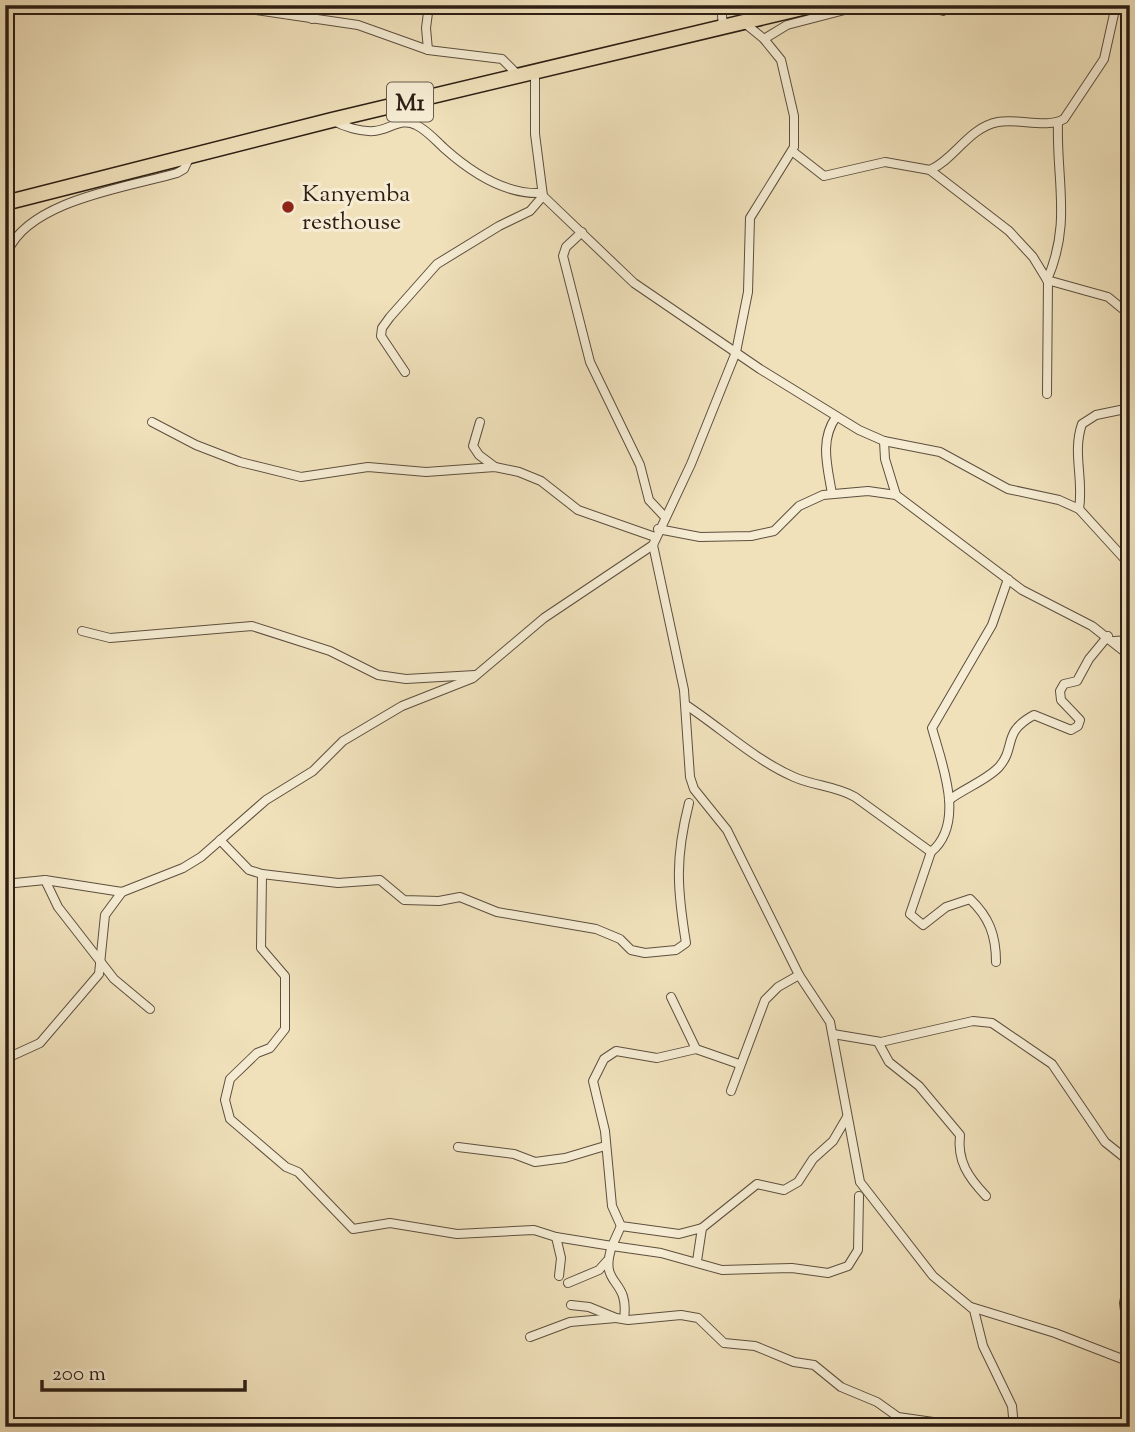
<svg xmlns="http://www.w3.org/2000/svg" width="1135" height="1432" viewBox="0 0 1135 1432" font-family="'Sorts Mill Goudy',serif">
  <rect width="100%" height="100%" fill="#f0e1bb"/>
  <filter id="stains"><feTurbulence type="fractalNoise" baseFrequency=".00286" numOctaves="4"/><feColorMatrix values="0 0 0 0 .2 0 0 0 0 .09 0 0 0 0 .02 0 0 0 .5 -.17"/></filter>
  <radialGradient id="worn" r=".72"><stop offset=".6" stop-color="#630" stop-opacity="0"/><stop offset="1" stop-color="#630" stop-opacity=".3"/></radialGradient>
  <g fill="none" stroke-linecap="round" stroke-linejoin="round">
    <g stroke="#5d4f3e" stroke-width="10">
      <g id="street">
        <path d="M222,5l136,20 70,25 74,9 17,17"/>
        <path d="M274,5l11,9"/>
        <path d="M721,5l2,21"/>
        <path d="M929,5l14,6 7,-6"/>
        <path d="M312,19l2,-14"/>
        <path d="M742,21l22,18 17,21 13,56v31l-44,71 -2,74 -12,60 -45,112 -38,81 31,145 6,87 4,12 33,41 72,145 31,47 30,160 73,94 41,34 9,36 29,60 2,21"/>
        <path d="M764,39l23,-14 77,-20"/>
        <path d="M428,50l-2,-22 3,-23"/>
        <path d="M535,73v61l8,62 91,87 126,86 99,61 25,11 56,11 68,37 51,11 20,9 51,56"/>
        <path d="M332,120c12,7 29,12 42,11 15,-1 27,-14 42,-6 11,5 20,16 29,24 27,24 60,46 97,44"/>
        <path d="M792,151l32,25 61,-14 45,8 79,61 24,26 14,23 61,17 22,18"/>
        <path d="M930,170c26,-12 38,-42 68,-48 20,-4 49,7 66,-3l40,-60 12,-54"/>
        <path d="M582,232l-16,15 -3,9 27,106 50,103 9,35 15,16"/>
        <path d="M1047,280c25,-57 9,-100 11,-158"/>
        <path d="M5,284c2,-11 -1,-24 3,-33 22,-51 121,-64 169,-78l7,-4 6,-13"/>
        <path d="M405,372l-24,-36 1,-8 8,-11 47,-53 62,-38 31,-15 13,-15"/>
        <path d="M1047,394l1,-114"/>
        <path d="M5,417l3,8"/>
        <path d="M152,422l44,23 44,17 61,15 67,-10 58,5 69,-5 24,5 22,9 37,29 77,27"/>
        <path d="M480,422l-7,24 6,9 16,12"/>
        <path d="M884,441l1,18 11,36"/>
        <path d="M832,494c-4,-26 -13,-53 4,-77"/>
        <path d="M1079,509c5,-30 -7,-56 3,-85l14,-9 34,-7"/>
        <path d="M658,529l42,8 51,-1 23,-5 25,-25 24,-11 45,-4 28,4 126,95 70,36 38,30"/>
        <path d="M82,631l28,7 142,-12 78,25 48,24 28,4 69,-4"/>
        <path d="M1114,641l16,-1"/>
        <path d="M686,705c35,23 69,55 108,72 20,9 42,9 61,20l76,55"/>
        <path d="M949,800c14,-11 38,-20 50,-33 18,-21 2,-34 35,-52l37,15 7,-4 2,-6 -19,-20 -1,-9 4,-7 13,-3 12,-22 19,-23"/>
        <path d="M220,840l29,30 13,4 76,9 42,-3 24,20 35,1 21,-4 37,15 99,17 24,10 11,11 14,3 31,-3 10,-7c-9,-55 -11,-85 3,-140"/>
        <path d="M262,874l-1,74 24,28v53l-15,19 -13,5 -27,26 -5,21 5,19 56,48 12,5 55,57 37,-6 67,11 77,-4 22,7 56,9 9,-20"/>
        <path d="M45,880l13,27 56,72 36,30"/>
        <path d="M5,884l40,-4 77,12 61,-24 18,-11 65,-57 47,-29 30,-30 59,-35 71,-28 71,-60 109,-73"/>
        <path d="M996,962c0,-27 -7,-45 -26,-63l-24,8 -23,18 -13,-11 21,-62c35,-29 11,-88 1,-124l60,-103 16,-46"/>
        <path d="M671,997l25,52 43,15"/>
        <path d="M833,1034l48,8 92,-21 19,2 60,41 53,78 25,20"/>
        <path d="M878,1042l11,20 30,24 41,49c-3,26 8,42 26,61"/>
        <path d="M696,1049l-39,9 -41,-7 -12,8 -11,22 12,50 7,75 9,20 58,8 23,-6"/>
        <path d="M5,1059l35,-16 59,-69 6,-59 17,-23"/>
        <path d="M731,1091l34,-91 13,-13 21,-12"/>
        <path d="M458,1147l56,7 21,8 30,-4 40,-12"/>
        <path d="M556,1237l5,21 -2,18"/>
        <path d="M697,1261l5,-33 55,-44 27,6 14,-8 15,-23 20,-18 14,-24"/>
        <path d="M1130,1275l-6,28 6,45"/>
        <path d="M568,1283l31,-13 8,-9"/>
        <path d="M571,1305l18,2 27,11 12,2 53,-5 17,3 26,25 31,3 39,16 20,3 27,22 36,15 21,15 70,10"/>
        <path d="M971,1307l84,26 75,29"/>
        <path d="M624,1319c6,-43 -26,-31 -12,-73l49,7 61,17 70,-2 36,5 20,-7 10,-16 1,-54"/>
        <path d="M530,1337l40,-15 46,-4"/>
      </g>
    </g>
    <g stroke="#2c1e14" stroke-width="17">
      <path id="highway" d="M5,203l327,-83 483,-115"/>
    </g>
    <use href="#street" stroke="#f5ecd3" stroke-width="8"/>
    <use href="#highway" stroke="#f0e1bb" stroke-width="14"/>
  </g>
  <circle fill="#8f2418" stroke="#f5ecd3" stroke-width="2.5" cx="288" cy="207" r="7"/>
  <g text-anchor="middle" stroke-width="6" stroke-linejoin="round" paint-order="stroke">
    <rect fill="#f5ecd3" stroke="#685c4d" stroke-width="2" x="387" y="82.5" width="46" height="39" rx="5"/>
    <g font-size="23" font-weight="bold" fill="#2c1e14">
      <text x="410" y="110">M1</text>
    </g>
    <g font-size="24" fill="#2c1e14" stroke="#f5ecd3" text-anchor="start">
      <text x="302" y="201">Kanyemba<tspan x="302" dy="28">resthouse</tspan></text>
    </g>
  </g>
  <rect width="1135" height="1432" fill="none" stroke="#f0e1bb" stroke-width="28"/>
  <rect x="7" y="7" width="1121" height="1418" fill="none" stroke="#2c1e14" stroke-width="3.5"/>
  <rect x="14" y="14" width="1107" height="1404" fill="none" stroke="#2c1e14" stroke-width="2"/>
  <path d="M42 1380v10h203v-10" fill="none" stroke="#2c1e14" stroke-width="3.5"/>
  <text x="52" y="1380" font-size="21" fill="#2c1e14" stroke="#f5ecd3" stroke-width="5" paint-order="stroke">200 m</text>
  <rect width="100%" height="100%" filter="url(#stains)"/>
  <rect width="100%" height="100%" fill="url(#worn)"/>
</svg>
